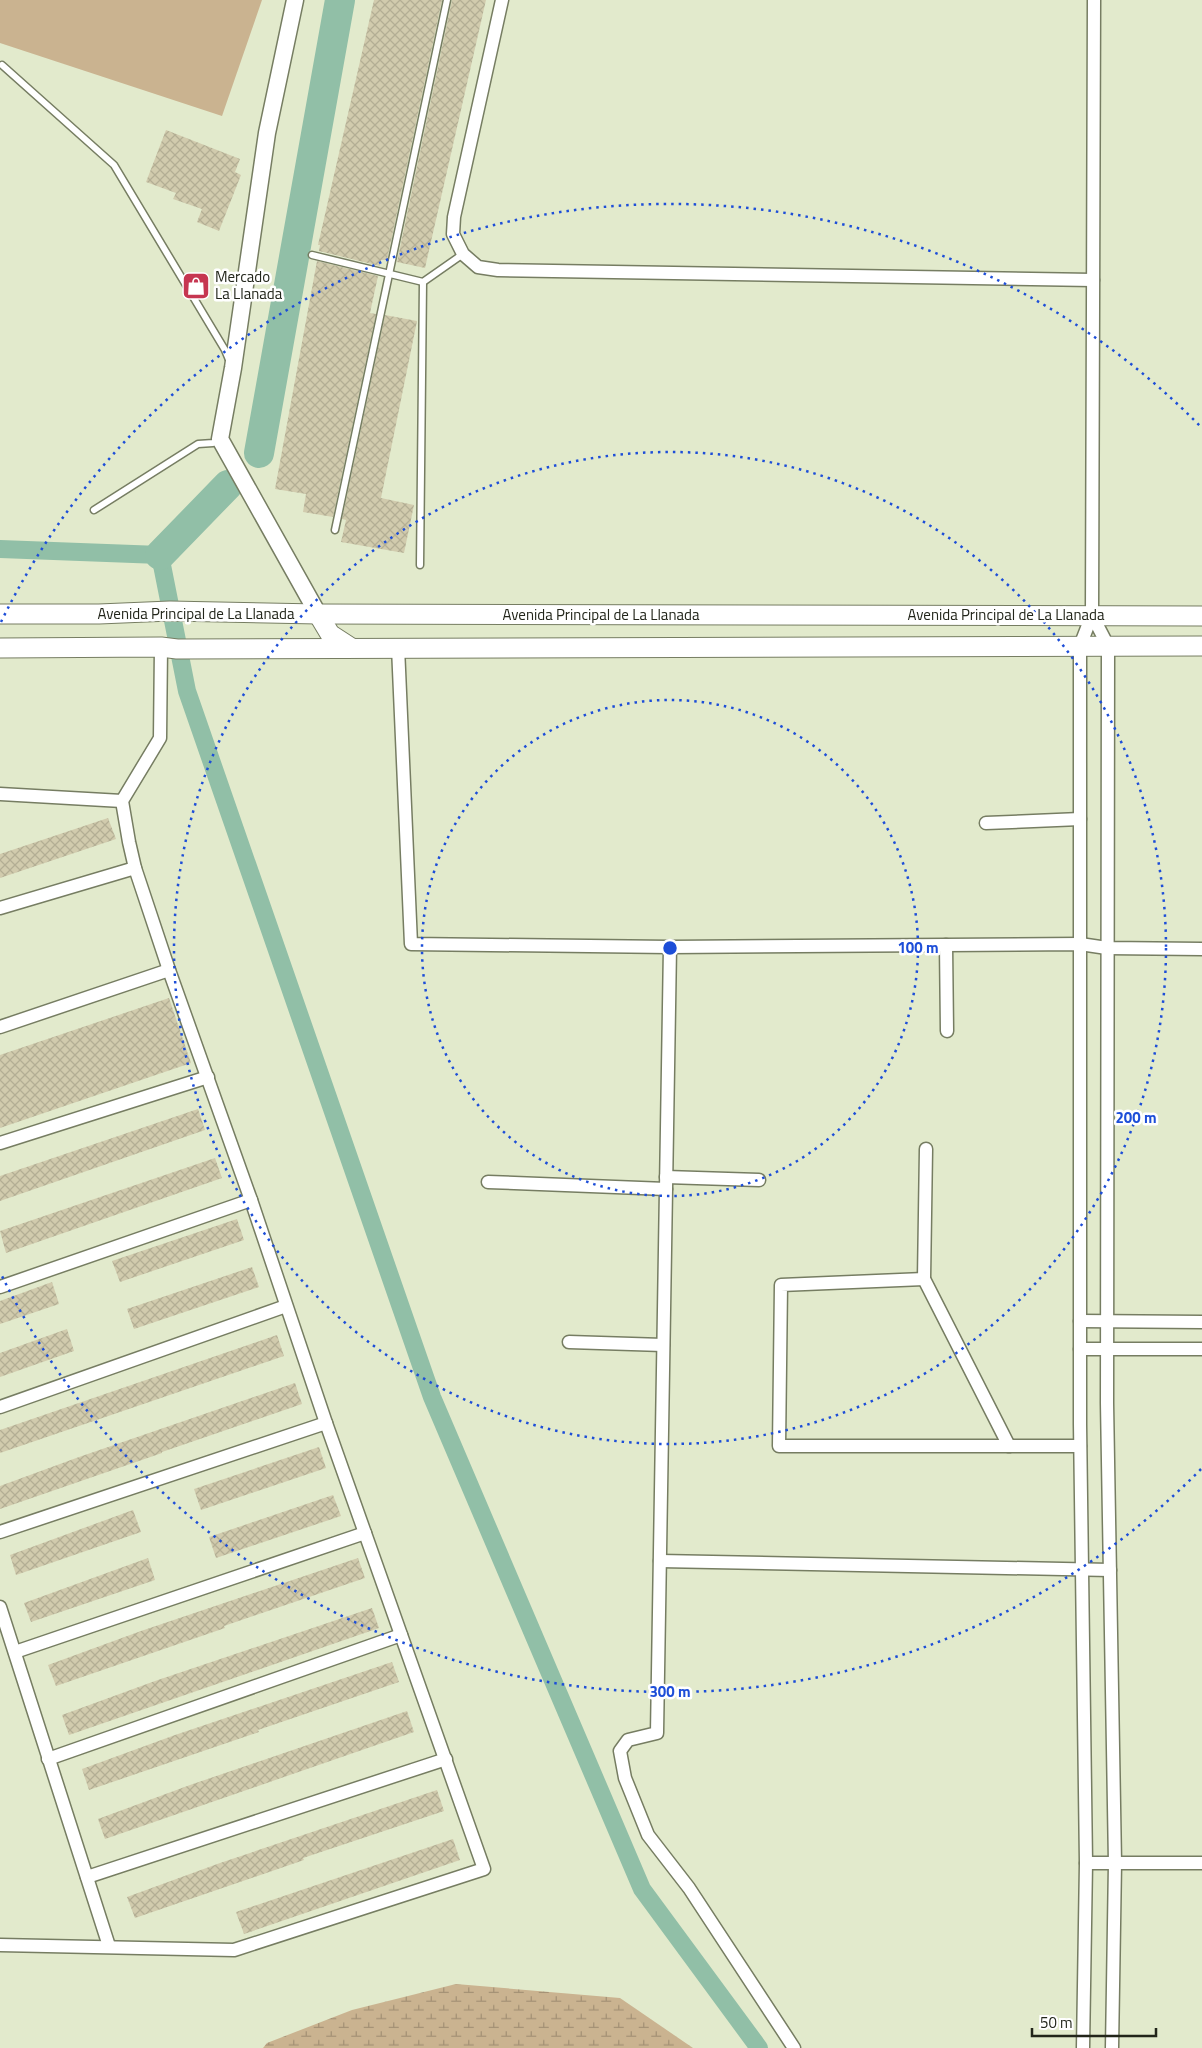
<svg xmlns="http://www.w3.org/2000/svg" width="1202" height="2048" viewBox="0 0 1202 2048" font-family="'Titillium Web',sans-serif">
  <defs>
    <pattern id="wetland-marsh" width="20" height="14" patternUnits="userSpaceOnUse" patternTransform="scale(1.25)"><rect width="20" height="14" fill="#cab390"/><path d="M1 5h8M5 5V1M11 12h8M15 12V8" fill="none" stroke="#a49175"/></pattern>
    <pattern id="building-cross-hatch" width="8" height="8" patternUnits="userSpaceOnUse" patternTransform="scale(1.25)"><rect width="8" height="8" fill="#d1cbad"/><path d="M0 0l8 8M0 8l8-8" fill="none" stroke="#b3ae94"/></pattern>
  </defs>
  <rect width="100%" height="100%" fill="#e2eacc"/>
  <path fill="#cab390" d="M0,0h262l-40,116 -222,-73z"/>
  <path fill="url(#wetland-marsh)" d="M456,1984l164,14 73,50h-430l4,-5 85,-33z"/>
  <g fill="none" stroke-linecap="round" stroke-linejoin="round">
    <path stroke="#91bfa7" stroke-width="18" d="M0,549l160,6 27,136 245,706 210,492 117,159"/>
    <g stroke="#91bfa7" stroke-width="30">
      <path d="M259,453l81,-453"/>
      <path d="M160,555l68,-70"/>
    </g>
  </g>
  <g fill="url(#building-cross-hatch)">
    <path d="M374,0h68l-55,260h-6l-1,6 -61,-15 1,-6h-2z"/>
    <path d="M452,0h34l-61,268 -28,-6z"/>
    <path d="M166,130l74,29 -5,13 6,3 -22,56 -22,-9 5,-13 -29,-10 3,-6 -30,-11z"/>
    <path d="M317,261l61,15 -8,37 6,1 -43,203 -30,-5 3,-18 -31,-5z"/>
    <path d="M385,315l32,6 -36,177 33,7 -10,48 -63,-11 5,-22 -4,-1z"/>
    <path d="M108,818l8,21 -116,39v-24z"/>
    <path d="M169,998l22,65 -191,65v-73z"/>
    <path d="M198,1109l7,21 -205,71v-25z"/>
    <path d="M215,1158l7,20 -216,75 -6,-22z"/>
    <path d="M237,1219l7,21 -124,42 -8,-21z"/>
    <path d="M252,1267l7,20 -125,42 -7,-20z"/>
    <path d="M52,1282l7,22 -59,20v-23z"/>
    <path d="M67,1329l7,22 -74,26v-24z"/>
    <path d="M277,1335l7,21 -284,97v-23z"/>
    <path d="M295,1383l7,21 -140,48v1l-162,56v-23l79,-29z"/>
    <path d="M319,1447l7,21 -125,42 -7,-21z"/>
    <path d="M333,1495l8,21 -125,42 -7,-21z"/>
    <path d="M133,1510l8,22 -125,43 -6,-20z"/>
    <path d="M148,1558l7,22 -124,42 -7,-19z"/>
    <path d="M358,1558l7,20 -141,48 1,2 -169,58 -8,-21 93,-34z"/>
    <path d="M372,1608l7,20 -310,107 -7,-20 93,-34z"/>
    <path d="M392,1662l7,20 -141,48 1,2 -170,58 -7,-21 93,-34z"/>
    <path d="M407,1711l7,21 -309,107 -7,-20 92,-34z"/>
    <path d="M437,1790l7,21 -141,47 1,2 -169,58 -8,-21 93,-34z"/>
    <path d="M453,1839l7,21 -216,74 -8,-22z"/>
  </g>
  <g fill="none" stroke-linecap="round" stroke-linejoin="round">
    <g stroke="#767d62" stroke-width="9">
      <g id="service">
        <path d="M2,65l112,100 111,185 5,12"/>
        <path d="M312,255l111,27 40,-28"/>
        <path d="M94,510l104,-66 15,-1 6,-4"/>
        <path d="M335,530l112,-530"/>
        <path d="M420,565l3,-283"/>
      </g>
    </g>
    <g stroke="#767d62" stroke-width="15">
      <g id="minor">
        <path d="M502,0l-48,217 -1,17 10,20 15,13 20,3 595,10"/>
        <path d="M1092,615l16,31 -1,757 8,460 -3,185"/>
        <path d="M398,647l13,297 259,3 410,-3 27,4 95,1"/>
        <path d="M0,794l122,7"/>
        <path d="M986,823l94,-4"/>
        <path d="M0,908l135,-40"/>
        <path d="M946,945l1,86"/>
        <path d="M670,947l-13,786 -29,7 -8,11 5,27 23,57 41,53 105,160"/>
        <path d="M0,1027l169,-57"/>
        <path d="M0,1143l208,-66"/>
        <path d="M926,1149l-2,130 85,167"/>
        <path d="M666,1177l93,3"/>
        <path d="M488,1182l178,7"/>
        <path d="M924,1279l-143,6 -2,161h301"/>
        <path d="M0,1287l251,-87"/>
        <path d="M1080,1321l122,1"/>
        <path d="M569,1342l94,3"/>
        <path d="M1080,1349h122"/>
        <path d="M0,1407l286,-101"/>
        <path d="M0,1532l326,-109"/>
        <path d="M660,1561l450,9"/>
        <path d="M0,1607l109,339"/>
        <path d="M15,1652l350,-119"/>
        <path d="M48,1759l353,-124"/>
        <path d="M1086,1863h116"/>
        <path d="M87,1877l359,-118"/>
        <path d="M0,1945l234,5 250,-81 -158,-446 -75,-223 -82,-230 -34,-102 -6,-26 -7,-41 38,-63 1,-91"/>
        <path d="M1083,2048l3,-185 -6,-439v-778l12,-31 2,-615"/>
      </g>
    </g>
    <g stroke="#767d62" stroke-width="19">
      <path id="tertiary" d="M295,0l-28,133 -34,235 -13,71 98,175"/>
    </g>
    <g stroke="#767d62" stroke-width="21">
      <g id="secondary">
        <path d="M0,614h99l71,-3 148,3 884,2"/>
        <path d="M318,614l12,20 20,13"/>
        <path d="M0,648l161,-1 16,2 1025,-3"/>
      </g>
    </g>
    <use href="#service" stroke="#fff" stroke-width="6"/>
    <use href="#minor" stroke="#fff" stroke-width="12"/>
    <use href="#tertiary" stroke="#fff" stroke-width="16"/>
    <use href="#secondary" stroke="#fff" stroke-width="19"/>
  </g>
  <g fill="none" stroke="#1d4ed8" stroke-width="2.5" stroke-dasharray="2.5 5">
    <circle cx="670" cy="948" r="248"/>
    <circle cx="670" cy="948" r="496"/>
    <path d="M1201 1469A744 744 0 0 1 1 1274M1 622A744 744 0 0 1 1201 427"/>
  </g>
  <defs>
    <g id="shop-square" transform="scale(1.4375)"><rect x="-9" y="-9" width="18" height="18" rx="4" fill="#c63651" stroke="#fff"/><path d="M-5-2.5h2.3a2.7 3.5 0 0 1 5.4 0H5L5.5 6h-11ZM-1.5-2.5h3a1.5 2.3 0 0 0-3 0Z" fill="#fff"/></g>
  </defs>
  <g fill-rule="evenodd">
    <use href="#shop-square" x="196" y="286"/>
  </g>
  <g text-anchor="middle" stroke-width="5" stroke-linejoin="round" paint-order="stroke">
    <g font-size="15" fill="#22251a" stroke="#fff" text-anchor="start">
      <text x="215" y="282">Mercado<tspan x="215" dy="17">La Llanada</tspan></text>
    </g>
    <g font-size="15" fill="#22251a" stroke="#fff">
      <text x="196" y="619">Avenida Principal de La Llanada</text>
      <text x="601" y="620">Avenida Principal de La Llanada</text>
      <text x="1006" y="620">Avenida Principal de La Llanada</text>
    </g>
  </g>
  <circle cx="670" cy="948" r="8" fill="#1d4ed8" stroke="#fff" stroke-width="2.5"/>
  <g font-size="15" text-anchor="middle" font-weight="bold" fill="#1d4ed8" stroke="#fff" stroke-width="5" stroke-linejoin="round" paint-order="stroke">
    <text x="918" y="953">100 m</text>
    <text x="1136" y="1123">200 m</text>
    <text x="670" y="1697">300 m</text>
  </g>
  <path d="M1032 2028v8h124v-8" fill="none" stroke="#22251a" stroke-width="2.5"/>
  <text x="1040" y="2028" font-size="15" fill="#22251a" stroke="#ffffff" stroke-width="4" paint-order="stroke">50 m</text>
</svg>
